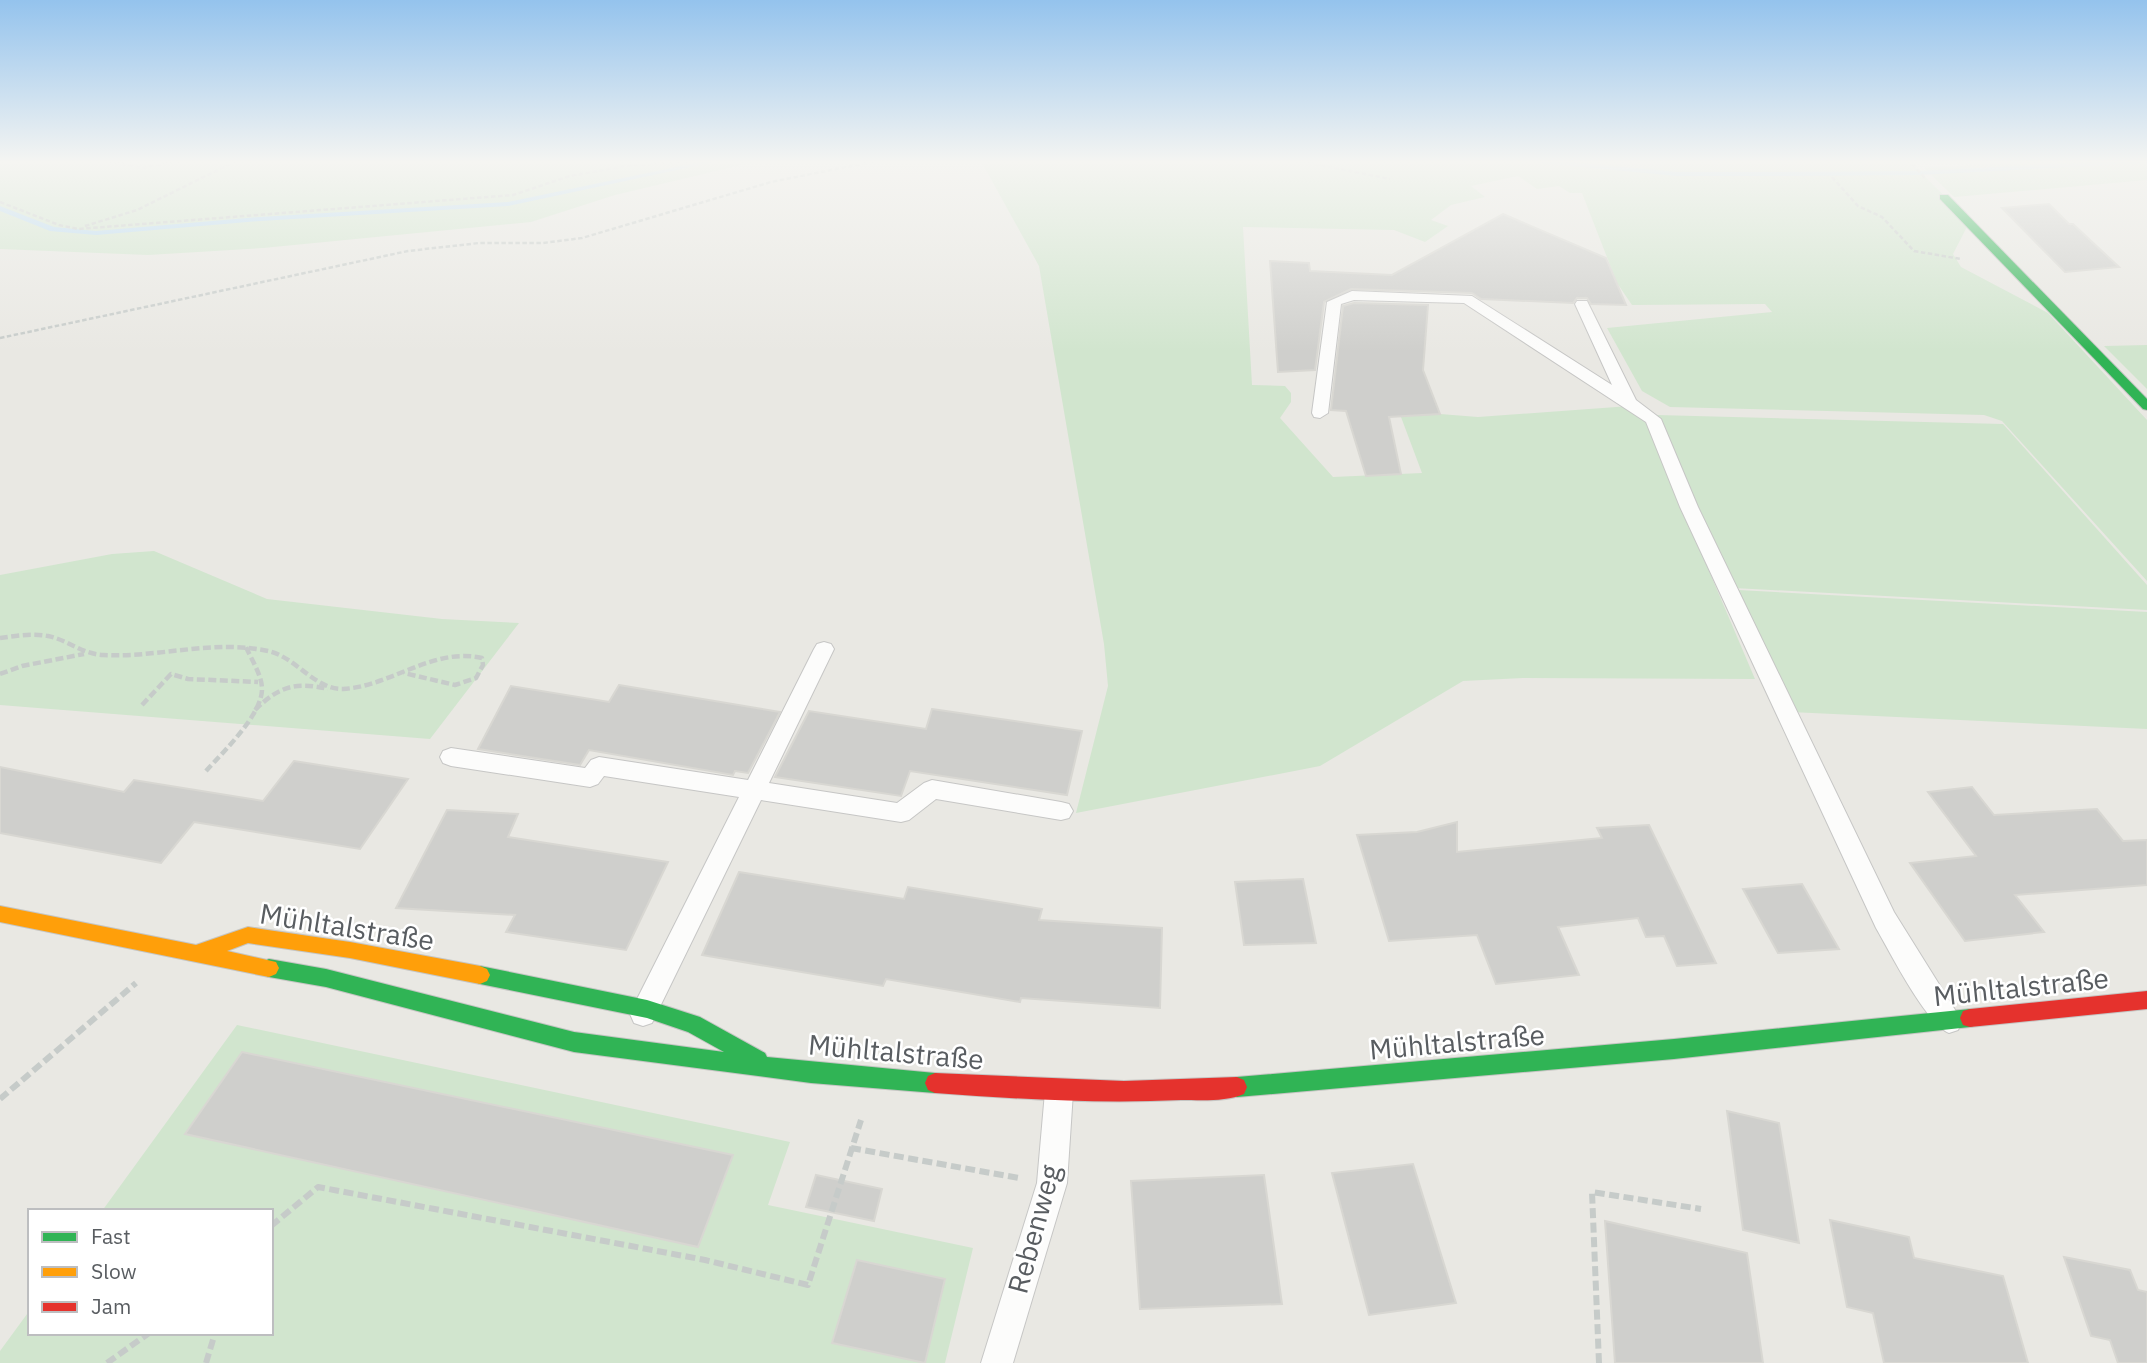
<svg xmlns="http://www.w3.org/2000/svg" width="2147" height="1363" viewBox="0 0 2147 1363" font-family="'IBM Plex Sans',sans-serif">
  <rect width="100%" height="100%" fill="#e9e8e3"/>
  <g fill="#d1e5ce">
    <path d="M0,161h758l-143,34 -84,27 -268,26 -115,7 -148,-6z"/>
    <path d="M981,161h957l-26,3 58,57 -17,33 8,13 87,46 99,107v161l-145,-160 -18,-6 -314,-8 -28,-16 -35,-63 165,-16 -7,-8 -133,1 -15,-22 -35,-90h-12l-11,-7 -22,3 -19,-13 -47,10 14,11 -34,8 -20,15 17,6 -23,16 -31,-12 -151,-3 9,158 33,1 6,7v9l-11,16 53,59 89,-4 -21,-56 39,-3 38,3 152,-11 14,12 111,261 -232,-1 -60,3 -143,85 -244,47 32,-127 -4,-42 -65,-378z"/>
    <path d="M2040,161h107v19l-193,17 -30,-29z"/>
    <path d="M2147,345v44l-43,-43z"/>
    <path d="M1657,415l346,9 144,161v25l-413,-22z"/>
    <path d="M154,551l113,48 175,20 77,4 -89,116 -430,-34v-130l112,-21z"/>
    <path d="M1738,590l409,22v117l-356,-17z"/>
    <path d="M237,1025l553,117 -22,63 205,43 -28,115h-945v-12l30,-41v23h241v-122h-169z"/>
  </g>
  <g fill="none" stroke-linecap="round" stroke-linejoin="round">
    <g fill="#b6daf4" fill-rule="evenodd">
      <path d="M705,161h14l-211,45 -248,15 -164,14 -46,-4 -50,-20v-5l54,21 42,4 164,-14 248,-15z"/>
      <path d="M1535,161h26l116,11h89l152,-1 190,-10h39v2l-229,12 -152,1h-89l-138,-13z"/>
    </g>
  </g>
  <g fill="#cfcfcc" stroke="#d8d7d2" stroke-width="2">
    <path d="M2049,204l20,20h4l46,43 -54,5 -63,-64z"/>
    <path d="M1503,214l103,44 20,47 -35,-1 -4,-6h-10l-4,5 -92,-4 -9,-6 -121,-4 -27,13 -9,68 -37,2 -8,-111 39,2 1,8 82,4z"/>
    <path d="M1354,303l74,2 -5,65 17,44 -51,3 12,57 -35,2 -20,-65 -15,-1 12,-104z"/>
    <path d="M619,685l161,27 -32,61 -13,-2 -2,4 -144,-25 -9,15 -102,-16 33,-63 98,16z"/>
    <path d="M932,709l150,22 -15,64 -157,-24 -9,25 -126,-19 34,-66 117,18z"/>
    <path d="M294,761l114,18 -48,70 -166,-27 -33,41 -161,-30v-66l124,25 10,-12 129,21z"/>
    <path d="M1972,787l22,28 103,-6 26,32 24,-1v45l-132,10 29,37 -79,9 -55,-78 66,-7 -48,-64z"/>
    <path d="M447,810l71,4 -10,23 160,25 -42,88 -120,-18 9,-17 -119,-7z"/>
    <path d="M1457,822v30l145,-14 -5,-10 52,-3 67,138 -39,3 -13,-30 -18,1 -8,-19 -80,9 21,48 -83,9 -19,-49 -88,6 -32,-106 60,-3z"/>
    <path d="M739,872l165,27 4,-12 134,22 -3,11 123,8 -2,80 -139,-10 -1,4 -134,-23 -3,7 -181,-31z"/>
    <path d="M1303,879l13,64 -72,2 -9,-63z"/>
    <path d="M1802,884l37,65 -61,4 -35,-64z"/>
    <path d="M242,1052l491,103 -35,92 -513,-113z"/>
    <path d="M1727,1111l52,12 20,120 -56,-13z"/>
    <path d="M1413,1164l43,139 -87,12 -37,-142z"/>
    <path d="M816,1175l66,14 -8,32 -68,-14z"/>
    <path d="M1264,1175l18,129 -142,5 -9,-128z"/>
    <path d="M1830,1220l79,17 5,21 89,18 25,87h-144l-11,-50 -26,-6z"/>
    <path d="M1605,1221l142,32 16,110h-148z"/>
    <path d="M2064,1257l66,13 8,20 9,2v71h-29l-8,-23 -19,-4z"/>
    <path d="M857,1260l88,19 -20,84 -93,-20z"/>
  </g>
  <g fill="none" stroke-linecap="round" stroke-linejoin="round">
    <g stroke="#c6c6c5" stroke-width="2">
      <g id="lane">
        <path d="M1352,291l120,5 140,89 -37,-81 2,-3h10l49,99 25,19 37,88 196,405 68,109 -4,9 -9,3c-23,-9 -59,-81 -73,-105l-196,-421 -34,-85 -182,-119 -110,-3 -13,4 -13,109 -8,5 -6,-1 -2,-4 15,-111z"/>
        <path d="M824,642l7,2 3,5 -65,134 128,20 27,-20 8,-3 129,22 8,2 4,7 -4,7 -8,2 -125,-21 -27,21 -8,2 -140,-22 -109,223 -9,3 -9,-3 -4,-9 4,-9 105,-208 -135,-21 -6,8 -8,3 -139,-21 -8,-3 -3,-6 3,-6 8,-3 134,20 6,-8 8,-3 149,23 66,-131 3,-5z"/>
        <path d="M1059,1079l10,3 4,10 -6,91 -54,180h-32l56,-180 8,-91 4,-10z"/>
      </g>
    </g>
    <g stroke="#c5c5c3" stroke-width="2">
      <g id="fast">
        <path d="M1940,195h8l199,204v11l-4,-1 -203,-210z"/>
        <path d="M269,959l57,10 248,63 150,20 -36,-20 -41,-14 -167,-34 -7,-3 -3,-6 3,-6 7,-3 167,34 53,17 65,36 2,4 168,16 7,3 3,7 -3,7 -7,3 -124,-10 -237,-31 -248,-65 -57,-10 -7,-3 -3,-6 3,-6z"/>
        <path d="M1970,1009l7,2 3,7 -3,7 -7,2 -296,32 -437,38 -7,-3 -3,-7 3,-7 7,-3 437,-38z"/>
      </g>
    </g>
    <g stroke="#c5c5c3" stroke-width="2">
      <path id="slow" d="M0,906l196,39 52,-18 102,15 130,24 7,3 3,6 -3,6 -7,3 -130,-26 -102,-15 -21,8 49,11 3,6 -3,6 -7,3 -269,-55z"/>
    </g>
    <g stroke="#c5c5c3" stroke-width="2">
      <g id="jam">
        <path d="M2147,991v18l-177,18 -7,-2 -3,-7 3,-7 7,-2z"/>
        <path d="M935,1073l189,8 113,-4 7,3 3,7 -3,7c-18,8 -43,6 -63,6 -82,4 -164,-1 -246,-7l-7,-3 -3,-7 3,-7z"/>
      </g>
    </g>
    <g stroke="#c6cbc9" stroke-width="2.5" stroke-dasharray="4.5 2.5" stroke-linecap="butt">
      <path d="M108,161l34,7 37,-7"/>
      <path d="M1300,161l90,18"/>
      <path d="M1657,161h315"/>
      <path d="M1912,164l13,14"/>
      <path d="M1832,177l26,29 24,11 32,34 47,8"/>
      <path d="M0,202l59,23 19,4 435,-34 57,-19 55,-10 67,-5"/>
      <path d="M85,226l52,-16 99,-49"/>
      <path d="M0,338l408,-87 71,-8h64l39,-5 189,-56 105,-21"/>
    </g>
    <g stroke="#c6cbc9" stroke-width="4.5" stroke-dasharray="8 3.5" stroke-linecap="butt">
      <path d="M0,638c15,-2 32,-5 48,-2 20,4 34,18 55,19 56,3 109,-16 165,-4 28,6 47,39 75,38 49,-3 89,-42 139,-31l1,7 -7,13 -21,7 -51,-12"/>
      <path d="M0,674l22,-8 62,-12"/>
      <path d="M142,705l29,-31 17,5 70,3"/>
      <path d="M255,710c23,-23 41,-29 73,-21"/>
      <path d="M206,771c17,-19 56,-56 56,-82 0,-14 -11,-30 -16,-42"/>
    </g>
    <g stroke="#c6cbc9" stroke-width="6" stroke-dasharray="10 4.5" stroke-linecap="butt">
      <path d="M0,1099l136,-116"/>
      <path d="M851,1148l168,30"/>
      <path d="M271,1226l47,-39 387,73 103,25 53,-165"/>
      <path d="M107,1363l42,-30"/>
      <path d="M206,1363l9,-30"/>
      <path d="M1599,1363l-7,-171 109,17"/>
    </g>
    <use href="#lane" fill="#fcfcfb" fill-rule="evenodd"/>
    <use href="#fast" fill="#30b455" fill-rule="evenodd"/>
    <use href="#slow" fill="#ff9f0a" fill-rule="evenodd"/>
    <use href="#jam" fill="#e5322d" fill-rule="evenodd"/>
  </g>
  <linearGradient id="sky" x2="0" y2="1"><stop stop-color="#94c3ed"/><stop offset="0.46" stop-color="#f5f5f2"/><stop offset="1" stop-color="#f5f5f2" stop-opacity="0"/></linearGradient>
  <rect width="2147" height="352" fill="url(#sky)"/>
  <g text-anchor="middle" stroke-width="5" stroke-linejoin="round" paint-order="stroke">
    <g font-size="28" fill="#595d61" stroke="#fff">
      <text transform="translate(347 927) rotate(9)" y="10">Mühltalstraße</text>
      <text transform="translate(2021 987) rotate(-6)" y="10">Mühltalstraße</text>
      <text transform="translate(1457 1042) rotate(-5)" y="10">Mühltalstraße</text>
      <text transform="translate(896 1052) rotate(5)" y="10">Mühltalstraße</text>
      <text transform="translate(1034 1229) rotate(-75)" y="10">Rebenweg</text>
    </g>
  </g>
  <rect x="28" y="1209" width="245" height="126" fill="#ffffff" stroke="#bdbec0" stroke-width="2"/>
  <rect x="42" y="1232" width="35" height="10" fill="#30b455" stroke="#bdbec0" stroke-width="2"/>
  <text x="91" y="1244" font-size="21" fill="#595d61">Fast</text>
  <rect x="42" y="1267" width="35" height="10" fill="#ff9f0a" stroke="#bdbec0" stroke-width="2"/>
  <text x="91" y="1279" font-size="21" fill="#595d61">Slow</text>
  <rect x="42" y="1302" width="35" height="10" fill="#e5322d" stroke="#bdbec0" stroke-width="2"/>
  <text x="91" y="1314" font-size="21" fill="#595d61">Jam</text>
</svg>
